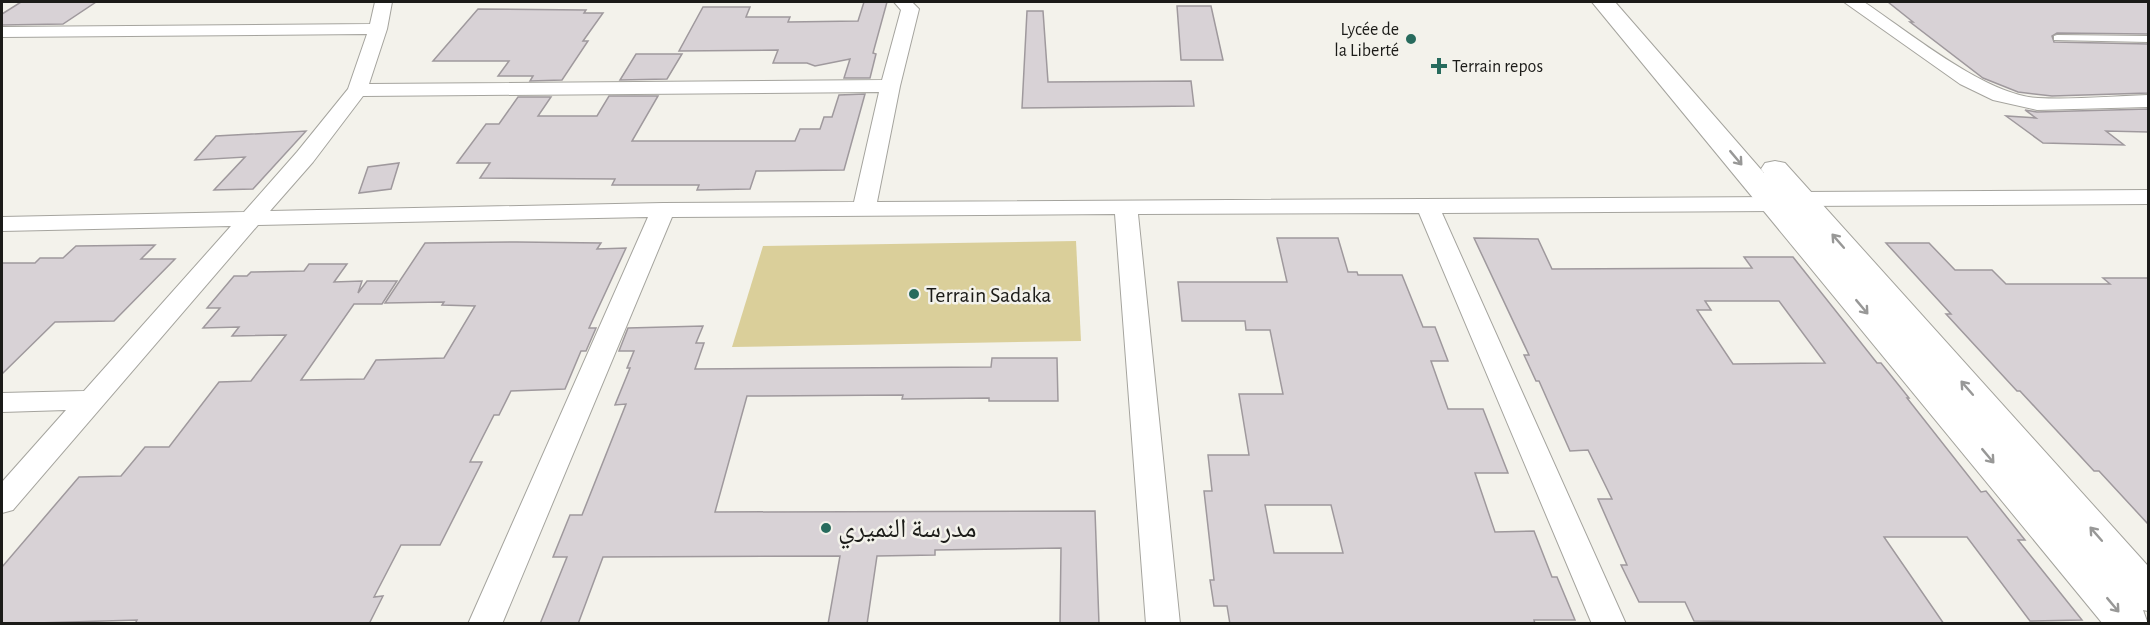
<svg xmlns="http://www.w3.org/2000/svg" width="2150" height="625" viewBox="0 0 2150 625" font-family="'Alegreya Sans','Noto Naskh Arabic',sans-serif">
  <rect width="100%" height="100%" fill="#f3f2eb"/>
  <path fill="#dacf9a" d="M1076,241l5,100 -349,6 31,-101z"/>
  <g fill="#d8d2d6" stroke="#9f999d" stroke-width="1.5" fill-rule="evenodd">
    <path d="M21,2h75l-33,22 -61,1v-11z"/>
    <path d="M864,2h23l-14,51 3,1 -6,24h-26l6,-19 -35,7 -8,-3h-34l5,-13 -99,1 24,-44h47l-4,10h44l-2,5 70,-1z"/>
    <path d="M1888,2h260v32l-91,-1 -5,3 2,6 94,2v49l-96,3 -34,-4 -35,-14 -73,-56h3z"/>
    <path d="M1177,6h34l12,54h-42z"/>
    <path d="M478,9l108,1 -2,3h19l-20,28h5l-26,39 -32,1 3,-5h-35l11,-15h-76z"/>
    <path d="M1027,11h16l5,71 143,-1 3,25 -172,2z"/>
    <path d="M636,54h46l-15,25 -47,1z"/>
    <path d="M865,94l-21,76 -88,1 -6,18 -53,1 2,-5h-87l3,-6 -135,-1 10,-15h-33l29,-39h13l19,-27h33l-13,19h59l12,-20h49l-26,45h163l5,-12h20l4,-12h8l7,-22z"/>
    <path d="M2148,109v23l-42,-1 18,14 -81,-2 -37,-27 30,2 -11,-8 12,2z"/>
    <path d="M306,131l-53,58 -39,1 31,-33 -50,3 21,-24z"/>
    <path d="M399,163l-8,26 -32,4 9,-26z"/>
    <path d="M1277,238h61l10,34h9l1,3h44l21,52h12l13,34h-17l17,48h35l25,64h-33l20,59 39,-1 18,46h5l18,43h-41l1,4h-305l-3,-18h-13l-4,-26h4l-10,-89h8l-4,-36h41l-10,-61h44l-13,-64h-24l-1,-9h-63l-4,-39h109zM1265,505h66l12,48h-69z"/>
    <path d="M1474,238l64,1 14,30 200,-1 -8,-11h49l84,106h4l28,35h-2l74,94 5,-1 39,49h-7l64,80 -52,1 -63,-84h-83l60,87 -250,-3 -9,-19h-46l-18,-37h6l-29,-66h14l-24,-49 -18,1 -31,-70h-3l-12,-26h5zM1705,301h74l46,62 -92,1 -36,-54h14z"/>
    <path d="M517,242l84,1 -4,6 29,-1 -37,80h7l-10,23h-5l-16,38 -54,2 -12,24h-5l-24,47h12l-42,83h-39l-27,52 9,-1 -14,28h-234l2,-4 -135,4v-57l77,-90 42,-1 24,-29h24l50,-65 32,-1 35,-46 -54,1 7,-9 -36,1 17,-20h-13l27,-32h13l4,-4 53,-1 5,-7h38l-13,18 28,-1 -4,12 9,-12h30l-15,23h-28l-53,76 63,-1 12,-19 68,-2 31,-52 -33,-1 2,-3 -59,1 40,-60z"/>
    <path d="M1886,243h43l26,27h37l14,14h104l-7,-6h45v246l-49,-53h-5l-74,-80h-3l-71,-77h5z"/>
    <path d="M155,245l-14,14h34l-61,62 -59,1 -53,52v-111h33l5,-5h23l13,-12z"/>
    <path d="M703,326l-7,17h8l-9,26 296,-2 1,-9h65l1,43h-69v-3l-87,1 1,-4 -156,1 -32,116 380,-1 4,113h-39l1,-76 -126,2v5l-58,1 -10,68h-39l12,-68 -237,1 -25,67h-38l27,-67h-14l17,-42h12l44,-111 -11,1 15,-37h-3l7,-17h-15l9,-23z"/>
  </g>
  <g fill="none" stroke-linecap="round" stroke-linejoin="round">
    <g stroke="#a5a49e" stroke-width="2">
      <path id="service" d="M2057,35l91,1v6l-94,-2v-4z"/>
    </g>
    <g stroke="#a5a49e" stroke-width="2">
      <g id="minor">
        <path d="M375,2h17l-5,27 -18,55 513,-4 19,-70 -7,-8h18l7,7 -19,77 -23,116 898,-5 8,2 3,5 -3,5 -8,2 -333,2 184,411h-34l-173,-411 -281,1 42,410h-34l-31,-410 -443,3 -170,407h-34l180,-407 -390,8 -245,285 -11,3v-31l64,-72 -64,2v-19l82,-2 147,-165 -229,5v-14l242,-5 53,-60 51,-63 19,-55 -365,3v-10l368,-3zM879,92l-25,110 -191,1 -393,8 43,-49 50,-66z"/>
        <path d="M1844,2h20c45,30 121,93 174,96 36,2 74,-2 110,-3v12l-111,3 -44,-10 -33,-16z"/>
        <path d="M2148,190v14l-347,2 -8,-2 -3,-5 3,-5 8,-2z"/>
      </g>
    </g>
    <g stroke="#a5a49e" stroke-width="2">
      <path id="tertiary" d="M1592,2h23l149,171 -3,-4 4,-6 10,-2 10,2 363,403v45l-5,-1 5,14h-45z"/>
    </g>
    <use href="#service" fill="#fff" fill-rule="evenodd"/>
    <use href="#minor" fill="#fff" fill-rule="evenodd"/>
    <use href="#tertiary" fill="#fff" fill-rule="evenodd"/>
  </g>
  <defs><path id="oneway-shaft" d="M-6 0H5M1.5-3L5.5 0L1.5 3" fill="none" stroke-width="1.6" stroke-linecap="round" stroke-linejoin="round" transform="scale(1.5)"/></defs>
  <g stroke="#989897">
    <use href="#oneway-shaft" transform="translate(1736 158) rotate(50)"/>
    <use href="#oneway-shaft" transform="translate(1838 241) rotate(-131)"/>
    <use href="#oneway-shaft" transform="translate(1862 307) rotate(50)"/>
    <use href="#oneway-shaft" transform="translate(1967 388) rotate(-131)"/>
    <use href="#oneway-shaft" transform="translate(1988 456) rotate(50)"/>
    <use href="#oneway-shaft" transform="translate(2096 534) rotate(-131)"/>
    <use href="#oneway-shaft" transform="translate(2113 605) rotate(50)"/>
  </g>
  <g fill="#276b5d" stroke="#f3f2eb" stroke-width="2">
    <circle cx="1411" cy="39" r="6"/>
    <path d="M1436 57h6v6h6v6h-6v6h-6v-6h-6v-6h6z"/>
    <circle cx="914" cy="294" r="6"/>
    <circle cx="826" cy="528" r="6"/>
  </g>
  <g text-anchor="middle" stroke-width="5" stroke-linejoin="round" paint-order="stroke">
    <g font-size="18" fill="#1b1b18" stroke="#f3f2eb" text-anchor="end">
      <text x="1399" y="35">Lycée de<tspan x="1399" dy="21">la Liberté</tspan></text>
      <text x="1452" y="72" text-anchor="start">Terrain repos</text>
    </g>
    <g font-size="22" fill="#1b1b18" stroke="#f3f2eb" text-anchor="start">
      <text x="926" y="302">Terrain Sadaka</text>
    </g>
    <g font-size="27" fill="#1b1b18" stroke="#f3f2eb" text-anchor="start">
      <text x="838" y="537">مدرسة النميري</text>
    </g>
  </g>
  <rect width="2150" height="625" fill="none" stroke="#1b1b18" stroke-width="6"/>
</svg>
